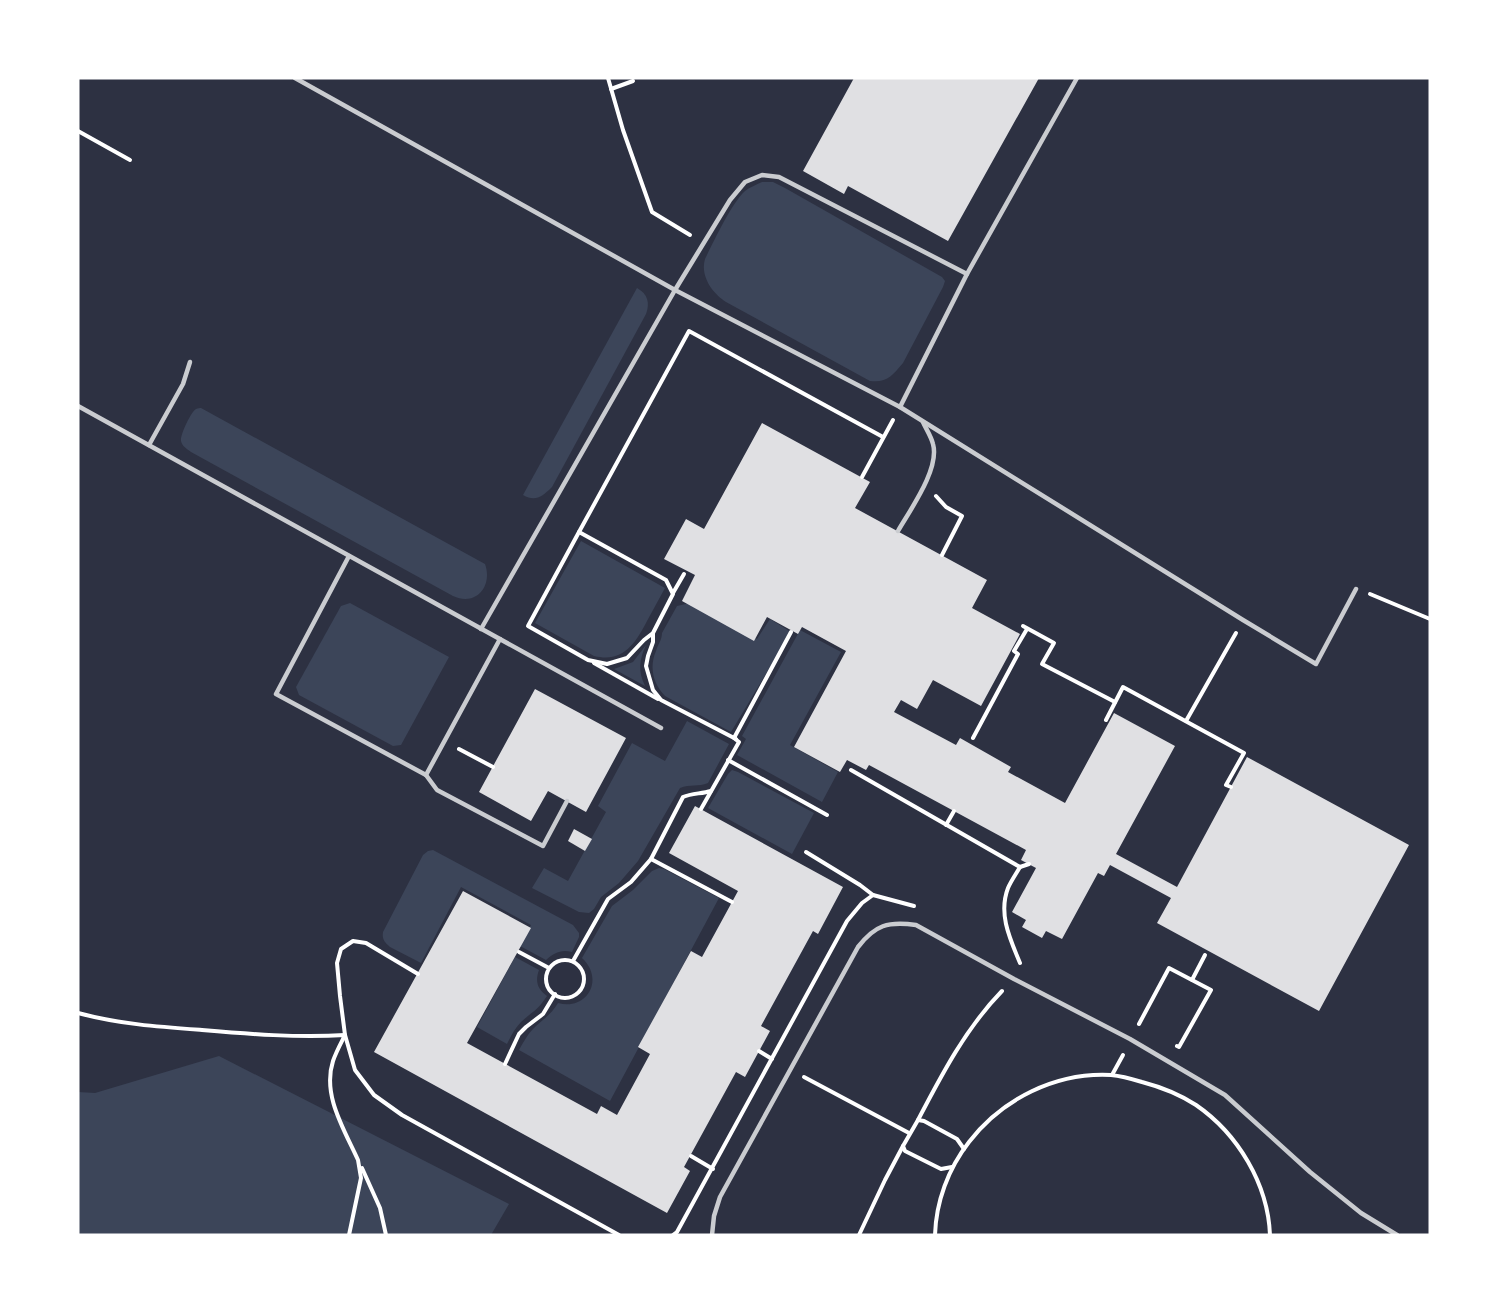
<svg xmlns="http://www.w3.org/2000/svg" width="1508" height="1313" viewBox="0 0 1508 1313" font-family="'Sofia Sans Condensed',sans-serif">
  <rect width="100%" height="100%" fill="#2d3142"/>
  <g fill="#3c4559">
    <path d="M762,182h11l12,6 157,89 3,4 -2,6 -40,76c-11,13 -16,20 -33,18l-144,-79c-14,-9 -26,-26 -21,-43 9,-18 26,-55 40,-68 5,-4 11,-6 17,-9z"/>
    <path d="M637,288c11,6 13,15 9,26l-94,173c-10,10 -17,15 -29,8z"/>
    <path d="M201,408l284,156c8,22 -9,43 -32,32l-262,-144c-4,-3 -9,-6 -10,-11 -1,-6 10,-29 15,-32 2,-1 4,-1 5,-1z"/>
    <path d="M581,541l84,47c-6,11 -12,22 -18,33 -12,23 -24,42 -53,35l-59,-33z"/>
    <path d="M350,603l99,54 -48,88 -8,1 -94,-51 -3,-8 45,-81z"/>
    <path d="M690,603l67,36 13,-20 21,13 -60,100 -66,-36c-12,-12 -16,-29 -9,-45 2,-7 6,-11 6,-18l15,-27z"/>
    <path d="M800,630l41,22 -51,93 48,27 -16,30 -85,-47 9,-16 -4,-3z"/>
    <path d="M646,645c-7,15 -8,26 -1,41l-31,-17 19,-7z"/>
    <path d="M687,721l42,23 -21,39c-10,4 -18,1 -28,5l-42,73 -19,22 -18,14 -7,12 -5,4 -10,-1 -47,-24 12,-20 24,13 38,-69 -8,-6 34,-63 33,18z"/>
    <path d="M732,770l6,2 76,41 -22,41 -84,-46 20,-34z"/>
    <path d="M433,850l140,75 6,8v4l-7,15c-11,-3 -18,1 -26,8l-26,-14 11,-21 -70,-38 -40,76 -31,-16c-6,-5 -8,-8 -7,-15l40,-77 5,-4z"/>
    <path d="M659,868l5,1 55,29 -109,203 -91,-51c4,-7 8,-15 14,-21 10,-10 18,-14 25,-26 29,8 47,-24 24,-45l30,-52 21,-16 19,-19z"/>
    <path d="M515,957l24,13c-4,11 -2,19 8,26 -9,14 -15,16 -26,26 -6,6 -10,14 -14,22l-30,-17z"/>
    <path d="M219,1056l290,148 -18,31h-413v-143l17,1z"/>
  </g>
  <g fill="#e0e0e3">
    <path d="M854,78h185l-91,163 -100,-55 -4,8 -41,-23z"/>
    <path d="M762,423l108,59 -15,26 132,72 -15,28 48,26 -39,72 -48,-26 -16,29 -16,-9 -7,12 62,33 4,-7 51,29 -3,5 57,31 49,-90 61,33 -59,108 61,33 70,-130 162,88 -90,166 -162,-88 14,-25 -61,-33 -6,11 -6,-3 -36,66 -16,-8 -4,7 -20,-11 4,-7 -14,-8 24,-44 -15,-8 5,-10 -157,-85 -3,5 -19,-10 -7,12 -46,-25 52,-96 -44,-24 -4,7 -31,-17 -13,24 -72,-40 13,-26 -31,-16 22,-40 18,10z"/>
    <path d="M535,689l91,49 -40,74 -38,-21 -17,30 -52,-29z"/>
    <path d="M695,806l148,81 -25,47 -5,-3 -52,95 9,5 -25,46 -9,-5 -52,95 6,4 -23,42 -293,-161 89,-161 68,37 -64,115 130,71 4,-8 16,9 33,-61 -12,-7 53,-96 11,6 36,-66 -69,-38z"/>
    <path d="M574,829l18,10 -7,12 -17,-10z"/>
  </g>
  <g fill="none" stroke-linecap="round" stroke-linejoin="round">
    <g stroke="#fff" stroke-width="4">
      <path d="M608,78l15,52 29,82 38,23"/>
      <path d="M611,89l22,-8"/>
      <path d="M78,131l52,29"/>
      <path d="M862,477l31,-57"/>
      <path d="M936,496l10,11 16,9 -20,39"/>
      <path d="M579,532l110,-201 194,106"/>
      <path d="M673,593l11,-19"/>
      <path d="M1370,594l60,25"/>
      <path d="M1023,626l31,17 -12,21 73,38"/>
      <path d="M653,633l-9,7 -17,18 -20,6 -19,-4 -60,-34 51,-94 87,48 7,14 -20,39v9l-5,14 -2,10 7,24 8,10 75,39"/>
      <path d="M594,663l64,36"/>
      <path d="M1106,720l17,-33 121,66 -18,32 5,2"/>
      <path d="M1186,721l50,-88"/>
      <path d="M973,738l45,-84 -4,-3 13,-22"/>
      <path d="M459,749l34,18"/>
      <path d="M728,760l99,55"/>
      <path d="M851,770l169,97 9,-3"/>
      <path d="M701,809l38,-67 -5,-4 57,-106"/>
      <path d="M946,825l8,-14"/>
      <path d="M806,852l54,33 13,10 41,11"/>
      <path d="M651,859l81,43"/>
      <path d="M1020,867c-4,7 -9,14 -12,21 -10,26 2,51 12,75"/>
      <path d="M519,952l30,16"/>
      <circle cx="565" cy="979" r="19"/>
      <path d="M573,961l35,-62 23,-17 20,-23 32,-62c9,-4 18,-3 28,-6"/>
      <path d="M418,974l-52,-31 -13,-2 -12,8 -4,14 3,33 5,39 10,35 19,25 28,20 217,120"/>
      <path d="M1192,980l13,-25"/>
      <path d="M78,1013c40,11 83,14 124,17 47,4 96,8 143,5 -4,8 -9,17 -12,26 -11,34 11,68 25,99l3,18 -12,57"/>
      <path d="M1139,1024l30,-56 42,22 -32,57 -2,-1"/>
      <path d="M759,1051l13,8"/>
      <path d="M505,1064l14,-30 7,-7 17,-13 12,-20"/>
      <path d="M1112,1075l11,-20"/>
      <path d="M804,1077l105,56"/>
      <path d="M918,1120c24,-46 48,-92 84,-129"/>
      <path d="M691,1156l22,13"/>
      <path d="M952,1167l-11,2 -36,-18 -2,-5 15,-26 6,1 33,18 7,10"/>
      <path d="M362,1168l18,40 6,27"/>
      <path d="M673,1235l4,-3 170,-311 15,-18 11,-8"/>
      <path d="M859,1235l26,-55 18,-34"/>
      <path d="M935,1235c1,-33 13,-66 34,-93 33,-43 87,-70 142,-67 10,1 21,4 31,7 19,5 37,12 54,23 42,29 72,79 74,130"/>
    </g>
    <g stroke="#caccd0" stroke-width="4.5">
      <path d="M295,78l380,212 225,117 343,213 73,44 40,-75"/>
      <path d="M967,274l110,-196"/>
      <path d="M78,406l583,322"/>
      <path d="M149,445l34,-61 7,-22"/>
      <path d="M898,531c12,-21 42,-62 35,-87 -2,-8 -7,-15 -10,-22"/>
      <path d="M349,556l-73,138 150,81 11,15 106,56 24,-45"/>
      <path d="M481,629l194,-339 55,-90 15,-18 17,-7 17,2 188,97 -67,133"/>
      <path d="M426,775l74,-136"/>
      <path d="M712,1235l2,-19 6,-19 138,-250c17,-22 30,-26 58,-22l98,54 116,60 95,56 85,77 51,41 36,22"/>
    </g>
  </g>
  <rect width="1508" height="1313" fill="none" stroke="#ffffff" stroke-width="159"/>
</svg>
